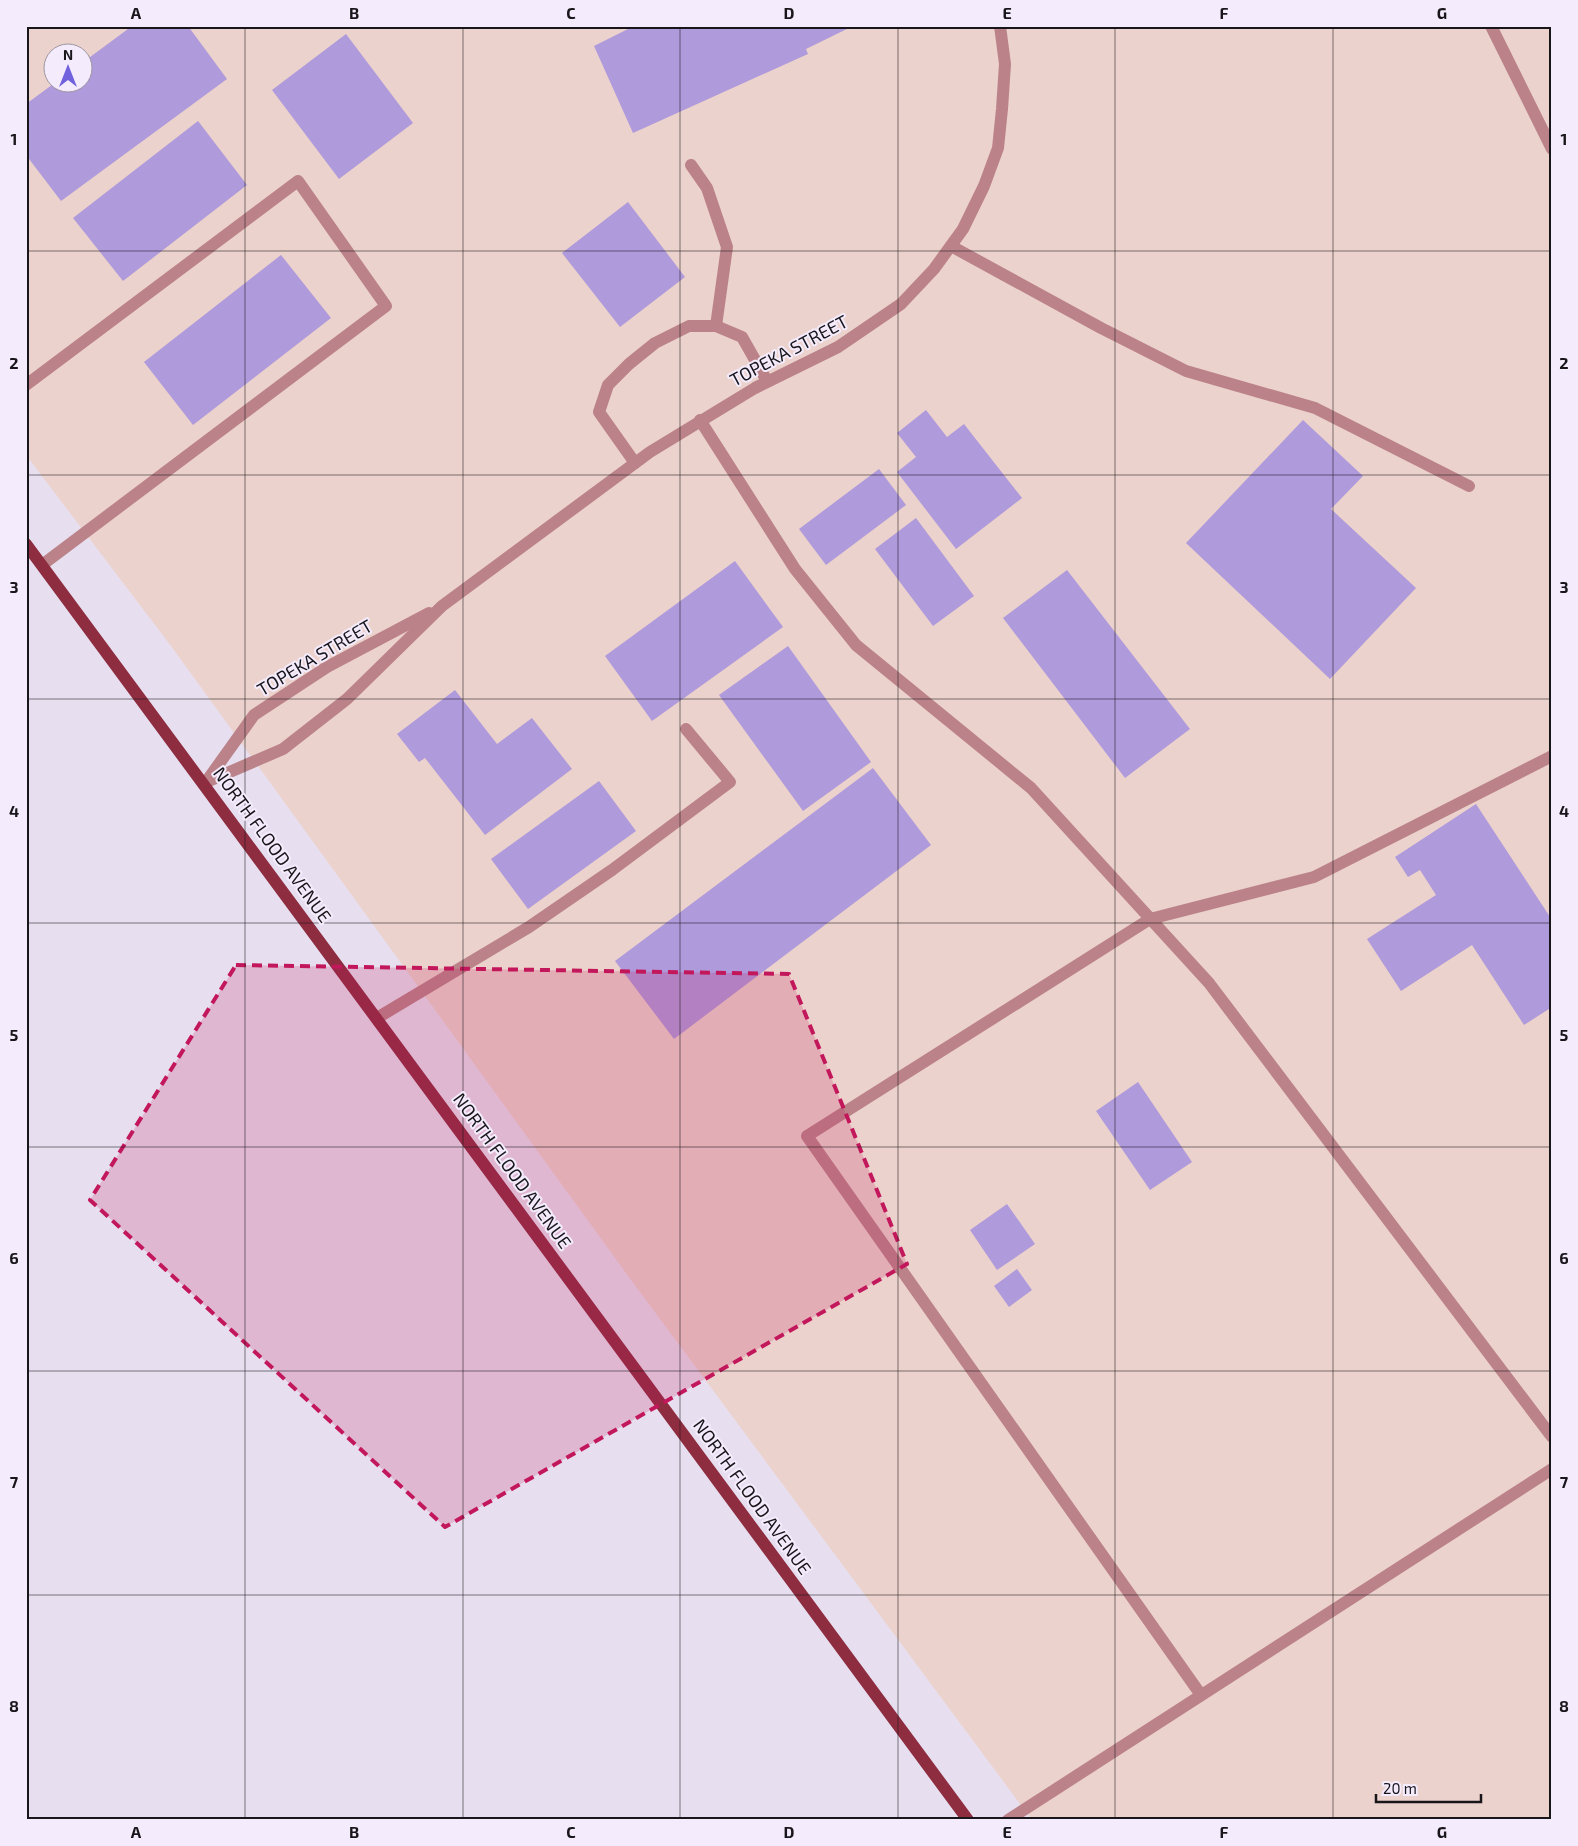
<svg xmlns="http://www.w3.org/2000/svg" width="1578" height="1846" viewBox="0 0 1578 1846" font-family="'Exo 2',sans-serif">
  <rect width="100%" height="100%" fill="#e7dfef"/>
  <path fill="#ecd2cc" fill-rule="evenodd" d="M26,26h1526v1794h-520l-398,-536 -463,-638 -145,-191zM52,52h30v30h-30z"/>
  <g fill="#af9adb">
    <path d="M132,26h56l39,53 -166,122 -35,-46v-51l30,-22h26v-19z"/>
    <path d="M634,26h219l-47,23 2,5 -175,79 -39,-87z"/>
    <path d="M346,34l67,89 -74,56 -67,-89z"/>
    <path d="M198,121l49,64 -124,96 -50,-63z"/>
    <path d="M628,202l57,75 -65,50 -58,-74z"/>
    <path d="M281,255l50,63 -138,107 -49,-63z"/>
    <path d="M926,410l21,27 17,-13 58,74 -66,51 -59,-77 19,-15 -19,-24z"/>
    <path d="M1303,420l60,56 -32,33 85,79 -86,91 -144,-136z"/>
    <path d="M879,469l27,36 -80,60 -27,-36z"/>
    <path d="M916,518l58,78 -41,30 -58,-77z"/>
    <path d="M735,561l48,66 -131,94 -47,-65z"/>
    <path d="M1067,570l123,159 -65,49 -122,-160z"/>
    <path d="M788,646l83,116 -68,49 -84,-116z"/>
    <path d="M455,690l42,54 35,-26 40,51 -87,66 -60,-77 -6,4 -22,-28z"/>
    <path d="M873,768l58,77 -257,194 -59,-78z"/>
    <path d="M599,781l37,50 -108,78 -37,-50z"/>
    <path d="M1476,804l76,116v87l-28,18 -52,-80 -71,46 -34,-52 69,-44 -16,-25 -12,7 -13,-20z"/>
    <path d="M1138,1082l54,80 -42,28 -54,-79z"/>
    <path d="M1007,1204l28,40 -38,26 -27,-40z"/>
    <path d="M1017,1269l15,21 -23,17 -15,-21z"/>
  </g>
  <g fill="none" stroke-linecap="round" stroke-linejoin="round">
    <g stroke="#bb8389" stroke-width="12">
      <path d="M1491,26l61,123"/>
      <path d="M691,165l16,23 20,59 -11,79"/>
      <path d="M951,246l150,82 85,43 129,37 154,78"/>
      <path d="M26,385l272,-204 88,125 -344,259"/>
      <path d="M700,420l95,149 61,76 175,143 178,195 343,454"/>
      <path d="M635,463l-36,-51 9,-27 21,-21 26,-21 34,-17h27l26,11 25,44"/>
      <path d="M206,782l48,-67 73,-48 102,-54"/>
      <path d="M204,783l79,-34 64,-50 95,-93 208,-154 105,-64 83,-41 63,-43 33,-35 29,-40 21,-43 14,-38 4,-39 3,-45 -5,-38"/>
      <path d="M377,1018l152,-91 83,-57 118,-88 -44,-53"/>
      <path d="M1201,1695l-394,-559 343,-217 164,-42 238,-121"/>
      <path d="M1008,1820l544,-351"/>
    </g>
    <path stroke="#8e2c40" stroke-width="12" d="M26,544l942,1276"/>
  </g>
  <path fill="#c2185b" fill-opacity="0.2" stroke="#c2185b" stroke-width="4" stroke-dasharray="10 6" stroke-linejoin="round" d="M236,965l553,9 118,290 -462,263 -355,-327z"/>
  <path fill="none" stroke="#19161b" stroke-width="1" stroke-opacity="0.55" d="M245,26v1794M463,26v1794M680,26v1794M898,26v1794M1115,26v1794M1333,26v1794M26,251h1526M26,475h1526M26,699h1526M26,923h1526M26,1147h1526M26,1371h1526M26,1595h1526"/>
  <g text-anchor="middle" stroke-width="4" stroke-linejoin="round" paint-order="stroke">
    <g font-size="18" fill="#19161b" stroke="#f4ecfc">
      <text transform="translate(789 351) rotate(-28)" y="6">TOPEKA STREET</text>
      <text transform="translate(315 658) rotate(-31)" y="6">TOPEKA STREET</text>
      <text transform="translate(272 845) rotate(54)" y="6">NORTH FLOOD AVENUE</text>
      <text transform="translate(512 1171) rotate(54)" y="6">NORTH FLOOD AVENUE</text>
      <text transform="translate(752 1497) rotate(54)" y="6">NORTH FLOOD AVENUE</text>
    </g>
  </g>
  <rect width="1578" height="1846" fill="none" stroke="#f4ecfc" stroke-width="55"/>
  <g transform="translate(68 68)"><circle r="24" fill="#f4ecfc" stroke="#9c96a2"/>
  <path d="M0-4L9 19L0 12L-9 19Z" fill="#7161dc"/>
  <text y="-8" font-size="14" font-weight="bold" text-anchor="middle" fill="#19161b">N</text>
  </g>
  <path d="M1376 1794v8h105v-8" fill="none" stroke="#19161b" stroke-width="2.5"/>
  <text x="1383" y="1794" font-size="15" fill="#19161b" stroke="#f4ecfc" stroke-width="4" paint-order="stroke">20 m</text>
  <rect x="28" y="28" width="1522" height="1790" fill="none" stroke="#19161b" stroke-width="2"/>
  <g font-size="16" text-anchor="middle" font-weight="bold" fill="#19161b">
    <text x="136" y="19">A</text>
    <text x="354" y="19">B</text>
    <text x="571" y="19">C</text>
    <text x="789" y="19">D</text>
    <text x="1007" y="19">E</text>
    <text x="1224" y="19">F</text>
    <text x="1442" y="19">G</text>
    <text x="14" y="145">1</text>
    <text x="1564" y="145">1</text>
    <text x="14" y="369">2</text>
    <text x="1564" y="369">2</text>
    <text x="14" y="593">3</text>
    <text x="1564" y="593">3</text>
    <text x="14" y="817">4</text>
    <text x="1564" y="817">4</text>
    <text x="14" y="1041">5</text>
    <text x="1564" y="1041">5</text>
    <text x="14" y="1264">6</text>
    <text x="1564" y="1264">6</text>
    <text x="14" y="1488">7</text>
    <text x="1564" y="1488">7</text>
    <text x="14" y="1712">8</text>
    <text x="1564" y="1712">8</text>
    <text x="136" y="1838">A</text>
    <text x="354" y="1838">B</text>
    <text x="571" y="1838">C</text>
    <text x="789" y="1838">D</text>
    <text x="1007" y="1838">E</text>
    <text x="1224" y="1838">F</text>
    <text x="1442" y="1838">G</text>
  </g>
</svg>
